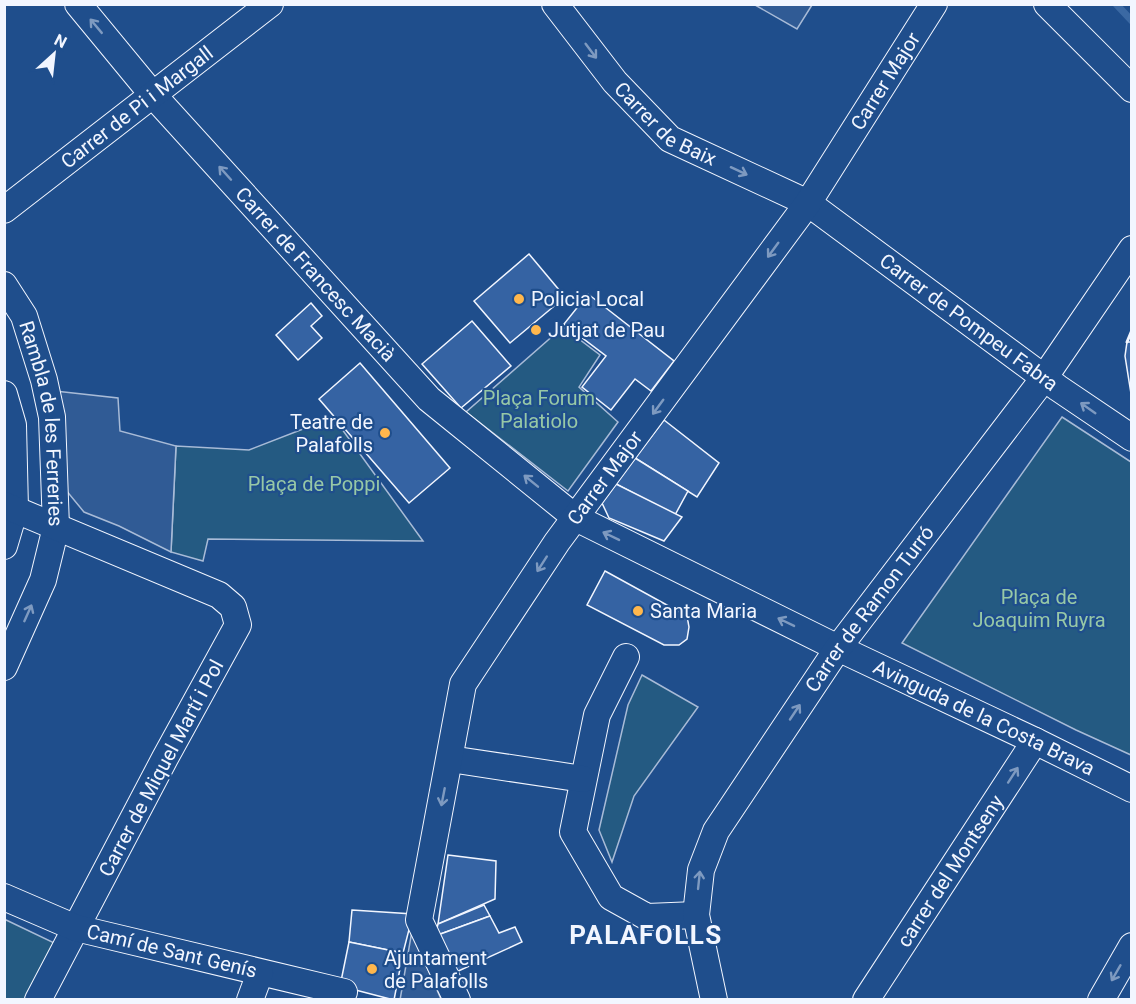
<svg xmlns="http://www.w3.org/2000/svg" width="1136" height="1004" viewBox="0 0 1136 1004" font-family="Roboto,sans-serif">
  <rect width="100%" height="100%" fill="#1f4e8c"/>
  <g fill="#245a82" stroke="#a8bbd7" stroke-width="1.5">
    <path d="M563,327l37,28 -21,32 39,35 -50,69 -102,-79z"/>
    <path d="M1062,417l69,45v293l-55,-25 -174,-87z"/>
    <path d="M339,425l84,116 -215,-2 -5,22 -32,-9 5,-106 73,4 54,-21z"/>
    <path d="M642,675l56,32 -64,89 -22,66 -13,-32 29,-125z"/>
    <path d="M4,919l65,31 -24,49h-40z"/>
  </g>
  <g fill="#305b95" stroke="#a8bbd7" stroke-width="1.5">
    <path d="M755,5h57l-15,24z"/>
    <path d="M55,391l63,7 2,33 56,15 -5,106 -52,-26 -35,-14 -19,-23z"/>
    <path d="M414,919l4,28 23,52 -41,1z"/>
  </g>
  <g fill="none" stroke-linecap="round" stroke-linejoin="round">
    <path stroke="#3b69a3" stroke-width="7" d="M1116,4l16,17"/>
  </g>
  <g fill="#3563a3" stroke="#f2f6ff" stroke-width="1.5">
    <path d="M529,254l36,43 -55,46 -36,-42z"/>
    <path d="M588,294l86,67 -23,30 -16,-12 -24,31 -29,-23 24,-31 -42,-32z"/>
    <path d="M311,303l11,13 -11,10 11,12 -24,22 -22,-25z"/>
    <path d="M472,321l39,45 -50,42 -39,-44z"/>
    <path d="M1127,342h5v58l-7,-44z"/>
    <path d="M360,363l90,105 -41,35 -90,-104z"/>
    <path d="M664,420l55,43 -22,34 -62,-39z"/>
    <path d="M635,458l53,33 -13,24 -59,-31z"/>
    <path d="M616,484l66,33 -18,24 -55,-23 -7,-15z"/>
    <path d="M605,571l82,45 2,11 -2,12 -8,6h-15l-77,-40z"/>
    <path d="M448,855l48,6 -1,38 -57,25z"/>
    <path d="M484,905l6,11 -55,20 3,-12z"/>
    <path d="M352,910l61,4 -10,39 -54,-11z"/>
    <path d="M490,916l9,17 16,-6 7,15 -68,31 -19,-37z"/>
    <path d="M349,942l54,11 -9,47 -54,-14z"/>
  </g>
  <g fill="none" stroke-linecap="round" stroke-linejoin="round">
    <g stroke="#f2f6ff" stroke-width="28">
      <g id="minor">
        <path id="s1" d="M78,4l75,91 276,304 147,119 262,130 197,93 97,48"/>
        <path id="s2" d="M555,4l60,78 55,57 138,64 250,185 74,50"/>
        <path d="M1047,4l85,85"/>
        <path id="s3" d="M4,210l266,-206"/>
        <path id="s4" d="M4,285l20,31 20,64 8,37 4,110 -13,53 -39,87"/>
        <path d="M4,394l9,31 2,84 -11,37"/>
        <path d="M4,505l215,90 14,12 5,18 -73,133 -127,242"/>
        <path d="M626,657l-29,58 -24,117 38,65 36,20 49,-2"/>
        <path d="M450,759l133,20"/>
        <path id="s5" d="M4,897l72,31 268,64"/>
        <path d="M250,1000l10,-27"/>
        <path id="s6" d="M457,1000l-38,-80 44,-236 94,-142 251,-339 126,-199"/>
        <path id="s7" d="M714,1000l-18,-85 5,-45 15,-39 122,-183 206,-270 88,-129"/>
        <path id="s8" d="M866,1000l169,-259"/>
        <path d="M1101,1000l31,-54"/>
      </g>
    </g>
    <use href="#minor" stroke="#1f4e8c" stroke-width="26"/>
    <path stroke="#f2f6ff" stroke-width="3" d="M1127,342l5,-12"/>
  </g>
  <defs><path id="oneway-shaft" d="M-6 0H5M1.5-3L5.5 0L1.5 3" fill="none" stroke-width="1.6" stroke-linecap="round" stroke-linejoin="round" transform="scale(1.5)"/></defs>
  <g stroke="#7e9ac0">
    <use href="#oneway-shaft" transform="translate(96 26) rotate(-130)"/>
    <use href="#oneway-shaft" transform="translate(591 51) rotate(53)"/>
    <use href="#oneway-shaft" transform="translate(739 171) rotate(25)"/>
    <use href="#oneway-shaft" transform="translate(225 173) rotate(-132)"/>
    <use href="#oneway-shaft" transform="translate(773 250) rotate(126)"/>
    <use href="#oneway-shaft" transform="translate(658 407) rotate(126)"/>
    <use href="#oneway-shaft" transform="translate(1088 408) rotate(-145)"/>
    <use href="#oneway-shaft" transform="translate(531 481) rotate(-141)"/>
    <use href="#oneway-shaft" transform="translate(611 536) rotate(-154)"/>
    <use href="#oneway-shaft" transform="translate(542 564) rotate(123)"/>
    <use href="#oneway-shaft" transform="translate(28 613) rotate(-66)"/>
    <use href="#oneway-shaft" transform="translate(786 622) rotate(-154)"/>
    <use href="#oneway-shaft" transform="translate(795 712) rotate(-56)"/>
    <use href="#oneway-shaft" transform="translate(1013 775) rotate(-57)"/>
    <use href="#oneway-shaft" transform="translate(443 797) rotate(101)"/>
    <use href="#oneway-shaft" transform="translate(699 880) rotate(-84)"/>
    <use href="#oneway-shaft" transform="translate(1116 973) rotate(120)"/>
  </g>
  <g fill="#ffb74d" stroke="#1f4e8c" stroke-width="2">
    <circle cx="519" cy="299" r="6"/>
    <circle cx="536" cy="330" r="6"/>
    <circle cx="385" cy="433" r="6"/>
    <circle cx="638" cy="611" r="6"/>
    <circle cx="372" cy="969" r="6"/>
  </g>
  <g text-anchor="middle" stroke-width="4.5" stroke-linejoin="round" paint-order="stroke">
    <g font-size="20" fill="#f2f6ff" stroke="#1f4e8c">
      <text dy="7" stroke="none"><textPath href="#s6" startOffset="1065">Carrer Major</textPath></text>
      <text dy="7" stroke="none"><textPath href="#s3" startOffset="168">Carrer de Pi i Margall</textPath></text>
      <text dy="7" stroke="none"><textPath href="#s2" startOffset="165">Carrer de Baix</textPath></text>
      <text dy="7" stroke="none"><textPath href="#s1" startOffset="360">Carrer de Francesc Macià</textPath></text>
      <text dy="7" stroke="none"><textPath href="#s2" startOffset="530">Carrer de Pompeu Fabra</textPath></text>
      <text dy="7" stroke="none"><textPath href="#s4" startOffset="147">Rambla de les Ferreries</textPath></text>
      <text dy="7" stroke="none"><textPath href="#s6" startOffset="579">Carrer Major</textPath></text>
      <text dy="7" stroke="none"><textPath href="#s7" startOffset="444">Carrer de Ramon Turró</textPath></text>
      <text dy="7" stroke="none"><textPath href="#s1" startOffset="1172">Avinguda de la Costa Brava</textPath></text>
      <text transform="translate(161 768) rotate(-62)" y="7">Carrer de Miquel Martí i Pol</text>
      <text dy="7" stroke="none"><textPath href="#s8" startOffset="154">carrer del Montseny</textPath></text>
      <text dy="7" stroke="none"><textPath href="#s5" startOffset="177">Camí de Sant Genís</textPath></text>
    </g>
    <g font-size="20" fill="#f2f6ff" stroke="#1f4e8c" text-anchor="start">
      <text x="531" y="306">Policia Local</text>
      <text x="548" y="337">Jutjat de Pau</text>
      <text x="373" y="429" text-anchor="end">Teatre de<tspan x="373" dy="23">Palafolls</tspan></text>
      <text x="650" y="618">Santa Maria</text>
      <text x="384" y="965">Ajuntament<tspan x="384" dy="23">de Palafolls</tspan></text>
    </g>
    <g font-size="20" fill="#97c8a6" stroke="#1f4e8c">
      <text x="539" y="405">Plaça Forum<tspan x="539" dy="23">Palatiolo</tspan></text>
      <text x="314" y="491">Plaça de Poppi</text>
      <text x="1039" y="604">Plaça de<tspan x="1039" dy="23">Joaquim Ruyra</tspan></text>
    </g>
    <g font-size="26" font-weight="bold" letter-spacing="1.5" fill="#f2f6ff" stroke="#1f4e8c">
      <text x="646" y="944">PALAFOLLS</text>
    </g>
  </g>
  <rect width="1136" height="1004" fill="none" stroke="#f2f6ff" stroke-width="12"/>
  <g transform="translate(54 54) rotate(27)" stroke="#1f4e8c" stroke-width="4.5" paint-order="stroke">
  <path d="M0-4.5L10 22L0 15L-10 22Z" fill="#f2f6ff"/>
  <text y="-9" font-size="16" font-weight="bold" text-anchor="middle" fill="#f2f6ff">N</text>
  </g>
</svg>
